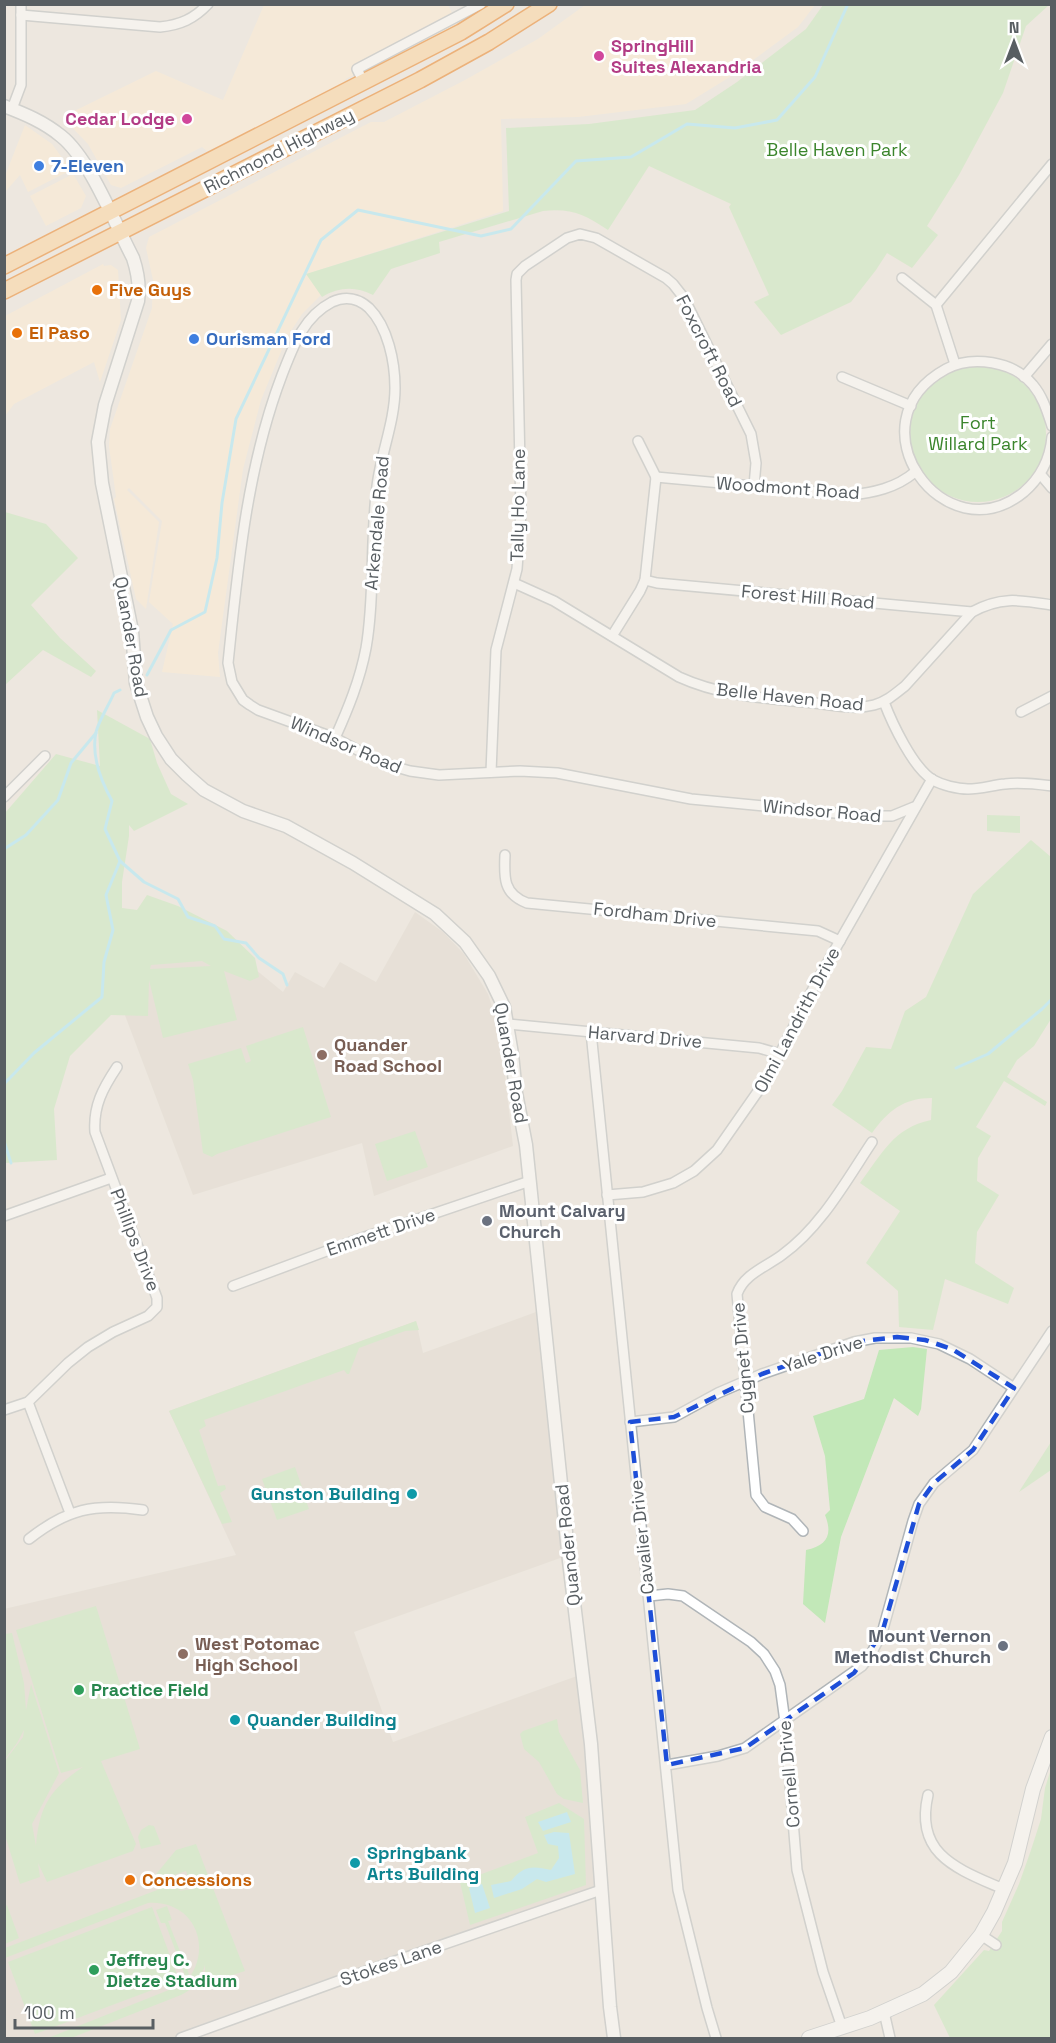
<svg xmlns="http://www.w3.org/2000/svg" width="1056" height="2043" viewBox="0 0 1056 2043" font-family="'Space Grotesk',sans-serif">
  <rect width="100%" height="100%" fill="#ede7df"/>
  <g fill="#ffebd1">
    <path d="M264,5h184l10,20 -99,53 -3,-4 -9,4 -14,14 -73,37 -53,22 -5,-4 -81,41 -10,-3 -23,-41 -26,-27 94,-46 67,29z"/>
    <path d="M585,5h230l-17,22 -65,48 -47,29 -108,13 -77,2 2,92 -196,63 15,20 -20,20 -15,23 -26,63 -18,69 -25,184 2,24 -58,-5 11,-48 -24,-22 13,-81 -33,-33 -2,2 32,32 -13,87 -10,-10 -22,-100 2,-2 -7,-51 1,-17 42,-121 1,-28 -7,-32 3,-11 222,-115h13l81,-42 73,-41z"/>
    <path d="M25,125l27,19 19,26 -43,22 -8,-17 -15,17v-16z"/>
    <path d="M73,174l13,22 -5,12 -35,18 -16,-30z"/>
    <path d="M103,264l1,2 7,-1 7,5 3,50 -21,62 -6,-20 -80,42 -9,12v-100z"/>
  </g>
  <g fill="#dfd8cf">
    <path d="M415,912l28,20 21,22 24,40 12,38 13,114 -139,50 -12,-53 -169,52 -84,-222 85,-54 89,73 12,-20 29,16 16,-26 36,20z"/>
    <path d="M536,1312l27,245 -209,75 39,110 184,-66 9,72 10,140 -413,150h-178l-1,-429 232,-54 -67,-144 247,-90 7,32z"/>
  </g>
  <g fill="#c2e8b8" fill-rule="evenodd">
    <path d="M823,5h226l-23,21 -23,67 -44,82 -32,51 11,9 -26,33 -25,-15 -11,17 -25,32 -70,33 -27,-33 15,-7 -40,-88 2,-3 -82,-38 -41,64c-23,-15 -36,-22 -65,-19l-104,31 1,11 -49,16 -18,26c-18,-9 -34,-8 -51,2l-16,-23 203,-63 -3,-83 83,-4 106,-14 42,-28 69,-53z"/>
    <circle cx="978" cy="434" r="68"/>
    <path d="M5,512l41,12 32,34 -47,47 29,33 36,33 -5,6 -48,-27 -38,35z"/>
    <path d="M97,710l53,29 7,24 14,31 17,10 -54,27 -5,-6v11l-7,46v26l15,2 10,-15 31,11 49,25 28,27 4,19 -9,4 -26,-10 13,49 -74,18 -14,-58 -1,36 -37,-1 -41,41 -16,53 3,51 -52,3v-350l51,-59 44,12zM202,961l9,5 -61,3 1,-4z"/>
    <path d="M987,815l33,1v17l-33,-2z"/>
    <path d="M1031,840l20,17v162l-17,27 -17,14 -10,17 40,25 -2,4 -41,-25 -28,46 15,9 -13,22 -1,23 22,14 -22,37 -2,31 39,25 -6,16 -63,-25 -12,51 -34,-3 -1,-36 -32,-28 34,-52 -40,-28c22,-29 33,-55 71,-63l1,-22c-29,0 -44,13 -60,35l-40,-28 10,-14 24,-44 25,2 14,-38 21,-14 47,-103z"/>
    <path d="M303,1027l28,90 -114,37 -5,3 -9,-4 -10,-73 -5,-16 53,-16 5,15 5,-2 -5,-15z"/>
    <path d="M415,1131l13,36 -41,14 -12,-37z"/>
    <path d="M416,1321l3,9 -14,1 -46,17 -10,26h-2l-3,-4 -140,50 2,6 -7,4 19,56 7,-1 1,4 -6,4 12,29 -10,2 -53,-113z"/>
    <path d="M913,1347l14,2 -6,60 -3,7 -24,-18 -53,139 -16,86 -22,-19 3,-54c21,-4 27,-15 19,-35l5,-5 -5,-54 -12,-40 51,-17 15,-49z"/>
    <path d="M1051,1442v28l-32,22 3,-5z"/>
    <path d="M295,1467l7,20 -33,11 -7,-19z"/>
    <path d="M302,1489l7,20 -32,11 -7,-19z"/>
    <path d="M96,1606l44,143 -39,12 35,83 -3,7 -86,31 -9,-19 2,14 -20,7 -15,-49 -1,-73 19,-25 1,-7 -7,13 -12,16v-125l7,-1 12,50 2,27 5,-26 28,89 -27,51 4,22c3,-39 14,-57 47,-79l-22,6 -45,-143z"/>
    <path d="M557,1719l2,13 21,38 3,33 -19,-4 -7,-5 -18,-32 -15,-13 -4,-15 3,-3z"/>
    <path d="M1051,1769v269h-101l-16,-33 50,-55 5,1 13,-20v-9l17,-38 12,-34 10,-31 4,-31z"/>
    <path d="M559,1803l25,16 2,66 -116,40 -10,-43 78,-29 -13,-36z"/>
    <path d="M149,1825l5,1 7,18 -20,5 -3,-12 3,-7z"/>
    <path d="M196,1844l49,127 -40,13v-19c-4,14 -11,24 -24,30l-110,43h-23l136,-54c31,-33 12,-84 -36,-81l-143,55v-10l181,-69 3,8 -11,4 14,-2 -6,-18 -38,13 28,-34z"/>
    <path d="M7,1905l12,33 -14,6v-38z"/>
    <path d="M167,1906l5,14 -4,1 21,53 -3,4 -21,-55h-4l-5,-13z"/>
    <path d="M152,1907l27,73 -144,54 -27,-72z"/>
  </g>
  <g fill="#9ce9ff">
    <path d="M567,1812l4,10 -28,9 -5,-9z"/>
    <path d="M554,1832l15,1 6,41 -29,8 -9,-3 -15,10 -28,9 -3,-13 20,-4c13,-16 22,-15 40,-11l8,-12 -1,-12 -10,-2 -4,-9z"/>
    <path d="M482,1884l8,24 -15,5 -6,-25z"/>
  </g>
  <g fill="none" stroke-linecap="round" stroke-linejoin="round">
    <g stroke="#9ce9ff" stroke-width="3">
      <path d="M147,675l24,-45 34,-18 12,-54 5,-55 14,-84 85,-179 37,-30 123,26 30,-7 65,-68 55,-4 56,-33 48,4 42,-8 38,-43 33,-73"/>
      <path d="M4,849l22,-14 32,-35 13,-37 25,-30"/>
      <path d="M120,861l24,21 34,17 10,18 27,9 9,13 22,4 13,15 24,16 4,11"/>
      <path d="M956,1068l32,-14 54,-45 10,-10"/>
      <path d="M4,1084l30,-31 68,-56 2,-35 9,-32 -7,-35 14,-34 -15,-32 7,-28c-11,-20 -21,-46 -16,-69 3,-12 13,-27 18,-39l6,-3"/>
      <path d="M4,1141l7,22"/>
    </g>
    <g stroke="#b0b5b8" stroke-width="12">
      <g id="minor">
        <path d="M21,15l139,12c20,-2 34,-8 48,-23"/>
        <path d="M363,81l-6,-12 124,-65"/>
        <path d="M12,109l9,-24v-81"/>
        <path d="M902,278l34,27 19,59"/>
        <path d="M936,305l116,-141"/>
        <path d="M842,377l69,29"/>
        <path d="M1024,377l28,-33"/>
        <path d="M1052,426c-5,-15 -9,-29 -19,-41 -19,-24 -61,-30 -87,-16 -98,54 -1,188 78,123 16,-14 26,-33 28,-55"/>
        <path d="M638,441l18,36"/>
        <path d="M1041,475l11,13"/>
        <path d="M656,477l193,18c24,-2 47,-7 66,-23"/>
        <path d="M645,580l12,3 315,29"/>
        <path d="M514,583l40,18 125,76c44,20 88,21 135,26 19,2 41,7 60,2 12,-3 21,-11 31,-19l67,-74c29,-16 48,-12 80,-7"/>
        <path d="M612,636l28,-45 5,-11 11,-103"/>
        <path d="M884,702c8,21 29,66 49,78 9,5 24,9 35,9 13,0 25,-4 37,-5 16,-2 31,0 47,2"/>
        <path d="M1021,712l31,-16"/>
        <path d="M335,738c13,-29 25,-58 31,-90 9,-51 4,-110 11,-162 4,-33 18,-65 18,-98 0,-26 -7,-61 -26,-80 -11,-10 -24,-12 -37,-6 -29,15 -39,45 -50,73 -35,92 -44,191 -54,288l4,19 11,18 7,5 8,5 77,28 47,25 28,8 29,4 81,-4 37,2 134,26 175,17h26l22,-9"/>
        <path d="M491,772l5,-122 21,-81 4,-57 -5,-232 1,-6 8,-8 42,-28 13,-4 16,4 70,40 7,6 11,14 67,136 5,29 -2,23"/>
        <path d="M4,797l41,-41"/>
        <path d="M505,855c-1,22 -2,39 22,48l291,28 22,10"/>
        <path d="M508,1024l251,24 21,6"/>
        <path d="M591,1032l87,858 29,118 9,30"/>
        <path d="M607,1195l36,-3 30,-9 21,-12 23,-21 51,-73 49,-96 115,-202"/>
        <path d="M4,1216l107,-38"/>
        <path d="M233,1286l123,-46 174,-59"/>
        <path d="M28,1402l42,111"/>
        <path d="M4,1410l24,-8 40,-39 20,-16 25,-15 35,-16 9,-9v-9l-62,-166c-2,-26 8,-44 22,-65"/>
        <path d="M630,1422l44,-5 44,-24 44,-19 92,-32 21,-4h36l28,6 31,15 44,29"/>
        <path d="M803,1531l-11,-12 -27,-12 -9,-12 -19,-201c7,-20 29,-27 45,-39 39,-28 64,-74 90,-113"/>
        <path d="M29,1539c38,-30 65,-36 114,-29"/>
        <path d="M649,1596l19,-2 15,2 68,46 13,12 11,17 5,14 5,37 12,148 26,102 19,55"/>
        <path d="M667,1765l51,-9 27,-8 117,-82 8,-10 12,-23 31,-112 6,-17 15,-21 39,-33 79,-119"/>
        <path d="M928,1795c-14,60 30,74 75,94"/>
        <path d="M981,1935l15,10"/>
        <path d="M884,2012l6,26"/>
        <path d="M181,2038l171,-62 249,-86"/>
      </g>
    </g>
    <g stroke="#b0b5b8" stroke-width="15">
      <path id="tertiary" d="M4,106c21,8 40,16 57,30 29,23 54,88 72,122 5,15 7,28 5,43l-33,104 -7,37 4,41 30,148 4,52 11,34 9,19 15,23 16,16 17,15 39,21 43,15 67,37 82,51 30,28 24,34 15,31 8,47 4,39 10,52 43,416 22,183 19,263 4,31"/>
    </g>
    <g stroke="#b1b7bc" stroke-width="16">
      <path id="secondary" d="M809,2038l61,-20 53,-24 28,-22 30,-37 13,-23 21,-49 18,-74 19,-52"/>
    </g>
    <g stroke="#eb7000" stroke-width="18">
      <g id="trunk">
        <path d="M4,266l457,-234 45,-28"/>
        <path d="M4,291l416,-211 69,-38 60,-38"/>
      </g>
    </g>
    <use href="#minor" stroke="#fff" stroke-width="9"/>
    <use href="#tertiary" stroke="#fff" stroke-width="12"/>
    <use href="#secondary" stroke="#fff" stroke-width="14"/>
    <use href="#trunk" stroke="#ffd092" stroke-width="15"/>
  </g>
  <path d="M0 0H1056V2043H0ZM897,1337l28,3 27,9 62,39 -41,62 -39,33 -15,21 -37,129 -28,40 -109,75 -78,17 -37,-343 44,-5 88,-43 92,-32z" fill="#ede7df" fill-opacity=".55" fill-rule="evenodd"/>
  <path fill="none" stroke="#1d4ed8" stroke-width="4.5" stroke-dasharray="12 8" stroke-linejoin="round" d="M897,1337l28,3 27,9 62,39 -41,62 -39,33 -15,21 -37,129 -28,40 -109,75 -78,17 -37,-343 44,-5 88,-43 92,-32z"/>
  <g fill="#d1479c" stroke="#fff" stroke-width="2">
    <circle cx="599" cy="56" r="6"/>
    <circle cx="187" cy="119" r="6"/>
  </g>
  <g fill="#3f7fe0" stroke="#fff" stroke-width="2">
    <circle cx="39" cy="166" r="6"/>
    <circle cx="194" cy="339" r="6"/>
  </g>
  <g fill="#e8710a" stroke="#fff" stroke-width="2">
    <circle cx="97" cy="290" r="6"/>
    <circle cx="17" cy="333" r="6"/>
    <circle cx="130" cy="1880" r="6"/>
  </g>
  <g fill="#8d6e63" stroke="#fff" stroke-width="2">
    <circle cx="322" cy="1055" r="6"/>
    <circle cx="183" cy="1654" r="6"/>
  </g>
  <g fill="#6b7280" stroke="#fff" stroke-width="2">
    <circle cx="487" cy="1221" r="6"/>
    <circle cx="1003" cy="1646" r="6"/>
  </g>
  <g fill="#0f9aa8" stroke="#fff" stroke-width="2">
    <circle cx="412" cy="1494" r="6"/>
    <circle cx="235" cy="1720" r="6"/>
    <circle cx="355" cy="1863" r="6"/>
  </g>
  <g fill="#2e9e5b" stroke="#fff" stroke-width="2">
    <circle cx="79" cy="1690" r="6"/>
    <circle cx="94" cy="1970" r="6"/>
  </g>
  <g text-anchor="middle" stroke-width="6" stroke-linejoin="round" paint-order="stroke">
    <g font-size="18" font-weight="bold" fill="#b23c85" stroke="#fff" text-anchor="start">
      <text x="611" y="52">SpringHill<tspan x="611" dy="21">Suites Alexandria</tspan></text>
      <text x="175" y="125" text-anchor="end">Cedar Lodge</text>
    </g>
    <g font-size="18" fill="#3b852c" stroke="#fff">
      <text x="837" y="156">Belle Haven Park</text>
      <text x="978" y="429">Fort<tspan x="978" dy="21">Willard Park</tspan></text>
    </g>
    <g font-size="18" fill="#585e62" stroke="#fff">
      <text transform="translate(279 151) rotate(-27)" y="6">Richmond Highway</text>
      <text transform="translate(709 351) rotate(63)" y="6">Foxcroft Road</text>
      <text transform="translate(788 488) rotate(4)" y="6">Woodmont Road</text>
      <text transform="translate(518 505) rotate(-89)" y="6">Tally Ho Lane</text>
      <text transform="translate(377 523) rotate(-85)" y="6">Arkendale Road</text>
      <text transform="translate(808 597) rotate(5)" y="6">Forest Hill Road</text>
      <text transform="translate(131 637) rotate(80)" y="6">Quander Road</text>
      <text transform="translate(790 697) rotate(6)" y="6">Belle Haven Road</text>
      <text transform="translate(346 745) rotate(23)" y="6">Windsor Road</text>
      <text transform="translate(822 811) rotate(5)" y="6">Windsor Road</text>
      <text transform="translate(655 915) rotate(6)" y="6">Fordham Drive</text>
      <text transform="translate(797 1020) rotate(-62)" y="6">Olmi Landrith Drive</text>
      <text transform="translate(645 1037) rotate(5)" y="6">Harvard Drive</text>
      <text transform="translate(511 1063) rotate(80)" y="6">Quander Road</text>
      <text transform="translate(381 1232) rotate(-19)" y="6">Emmett Drive</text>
      <text transform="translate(135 1240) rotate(69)" y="6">Phillips Drive</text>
      <text transform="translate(823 1354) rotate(-18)" y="6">Yale Drive</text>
      <text transform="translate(743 1358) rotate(-95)" y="6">Cygnet Drive</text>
      <text transform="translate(642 1537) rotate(-96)" y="6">Cavalier Drive</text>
      <text transform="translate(568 1545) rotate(-96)" y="6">Quander Road</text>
      <text transform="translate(789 1774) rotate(-95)" y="6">Cornell Drive</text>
      <text transform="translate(391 1963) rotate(-19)" y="6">Stokes Lane</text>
    </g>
    <g font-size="18" font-weight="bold" fill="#366cbe" stroke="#fff" text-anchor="start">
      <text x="51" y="172">7-Eleven</text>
      <text x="206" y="345">Ourisman Ford</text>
    </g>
    <g font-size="18" font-weight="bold" fill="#c56008" stroke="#fff" text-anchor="start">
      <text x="109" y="296">Five Guys</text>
      <text x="29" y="339">El Paso</text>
      <text x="142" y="1886">Concessions</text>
    </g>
    <g font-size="18" font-weight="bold" fill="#785e54" stroke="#fff" text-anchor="start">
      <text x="334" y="1051">Quander<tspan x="334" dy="21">Road School</tspan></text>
      <text x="195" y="1650">West Potomac<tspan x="195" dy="21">High School</tspan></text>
    </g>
    <g font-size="18" font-weight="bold" fill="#5b616d" stroke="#fff" text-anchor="start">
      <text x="499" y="1217">Mount Calvary<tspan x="499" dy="21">Church</tspan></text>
      <text x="991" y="1642" text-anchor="end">Mount Vernon<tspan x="991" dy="21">Methodist Church</tspan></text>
    </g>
    <g font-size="18" font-weight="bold" fill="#0d838f" stroke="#fff" text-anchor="start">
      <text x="400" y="1500" text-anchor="end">Gunston Building</text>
      <text x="247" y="1726">Quander Building</text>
      <text x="367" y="1859">Springbank<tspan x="367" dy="21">Arts Building</tspan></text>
    </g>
    <g font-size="18" font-weight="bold" fill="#27864d" stroke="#fff" text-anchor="start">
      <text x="91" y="1696">Practice Field</text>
      <text x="106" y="1966">Jeffrey C.<tspan x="106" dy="21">Dietze Stadium</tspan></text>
    </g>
  </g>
  <rect width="1056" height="2043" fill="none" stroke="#585e62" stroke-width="12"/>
  <g transform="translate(1014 42)" stroke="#ffffff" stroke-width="4.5" paint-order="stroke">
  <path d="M0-4.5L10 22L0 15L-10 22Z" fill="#585e62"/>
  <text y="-9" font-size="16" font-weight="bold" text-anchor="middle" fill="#585e62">N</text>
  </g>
  <path d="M15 2019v9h138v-9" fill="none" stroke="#585e62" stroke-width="3"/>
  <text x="24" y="2019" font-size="18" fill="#585e62" stroke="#ffffff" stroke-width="4.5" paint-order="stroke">100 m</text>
</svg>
